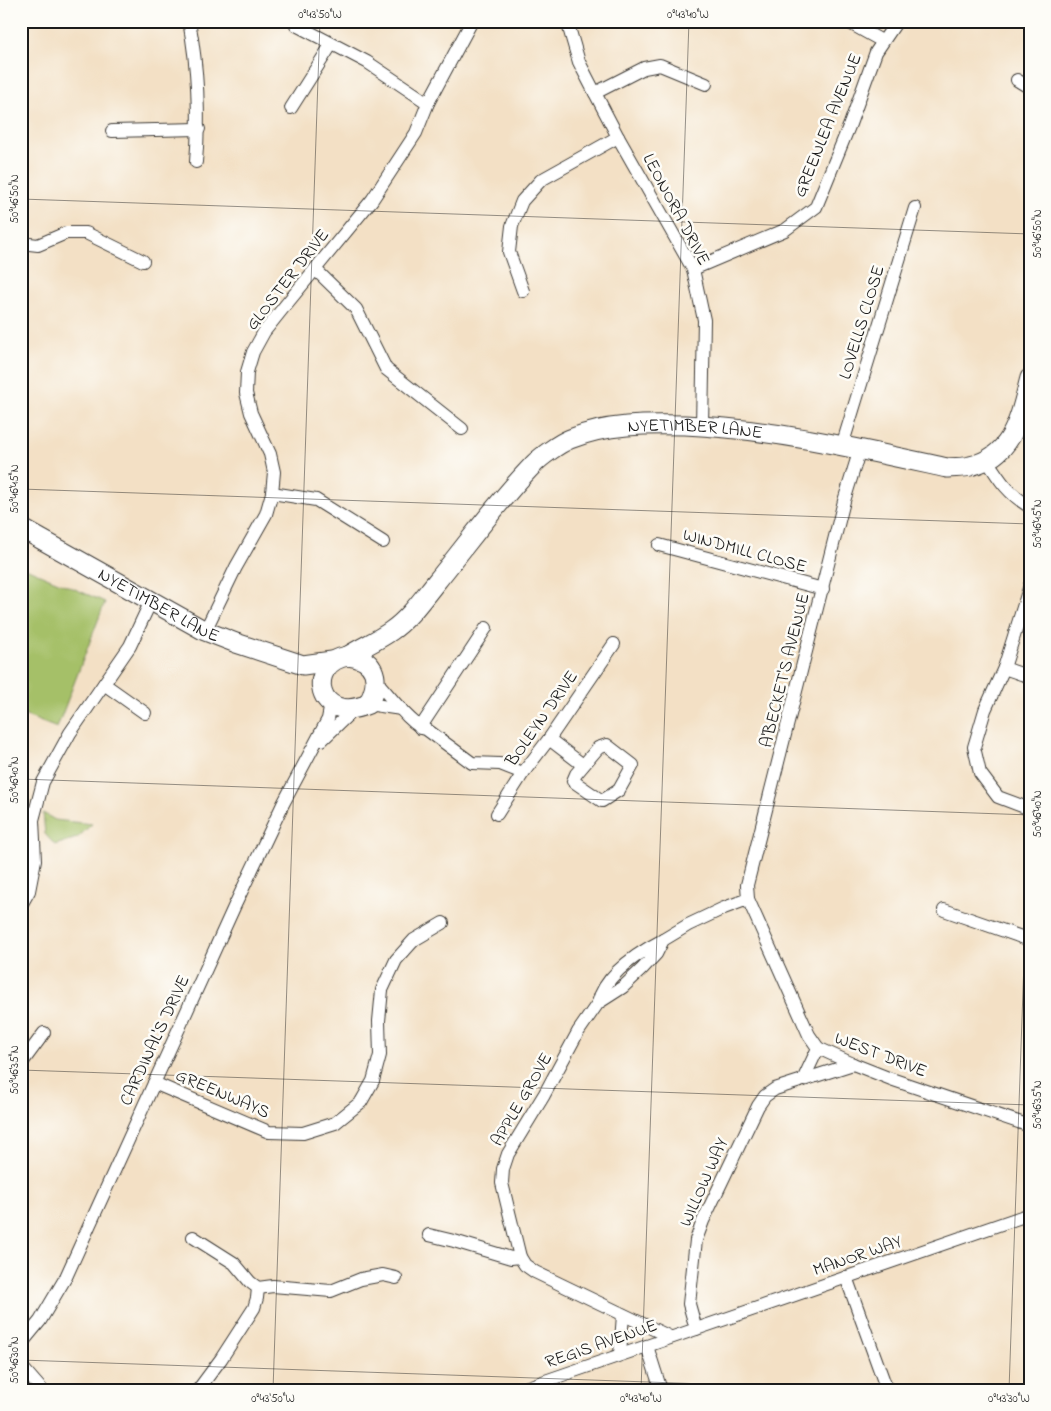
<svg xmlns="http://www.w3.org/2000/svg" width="1051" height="1411" viewBox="0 0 1051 1411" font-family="'Indie Flower',sans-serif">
  <rect width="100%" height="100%" fill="#fdfcf7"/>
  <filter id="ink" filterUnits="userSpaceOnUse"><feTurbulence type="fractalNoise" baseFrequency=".02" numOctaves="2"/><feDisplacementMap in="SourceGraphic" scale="10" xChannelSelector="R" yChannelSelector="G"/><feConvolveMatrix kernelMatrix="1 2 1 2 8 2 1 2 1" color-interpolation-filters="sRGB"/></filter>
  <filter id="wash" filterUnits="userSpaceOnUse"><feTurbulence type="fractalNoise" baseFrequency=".0096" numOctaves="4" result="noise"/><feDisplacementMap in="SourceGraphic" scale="20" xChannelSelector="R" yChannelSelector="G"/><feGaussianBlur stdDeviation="1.12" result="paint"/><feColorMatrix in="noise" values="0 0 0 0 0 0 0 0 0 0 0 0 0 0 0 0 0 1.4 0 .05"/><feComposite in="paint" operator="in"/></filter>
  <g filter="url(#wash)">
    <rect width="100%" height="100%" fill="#f3e0c5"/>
    <g fill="#a5c067" stroke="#606e42">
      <path d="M21,566l84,36 -48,126 -36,-14z"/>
      <path d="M43,813l12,7 37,4 -15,14 -22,7 -10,-11z"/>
      <path d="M21,817h3c6,23 6,50 -3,71z"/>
    </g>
  </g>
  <g filter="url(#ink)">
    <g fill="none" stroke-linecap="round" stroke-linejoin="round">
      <g stroke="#3c3935" stroke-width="14">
        <g id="street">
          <path d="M189,21c9,48 11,93 7,141"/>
          <path d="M567,21l12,41 16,31 23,44 75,132 11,51 -2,106"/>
          <path d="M846,21l36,20"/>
          <path d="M296,25l71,37 61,41"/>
          <path d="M1017,80l13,8"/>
          <path d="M595,93l49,-25 16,-3 46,19"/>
          <path d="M291,108l40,-63"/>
          <path d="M112,131l87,-2"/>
          <path d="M21,243l17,2 28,-12h20l57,28"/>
          <path d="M693,269l92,-39 31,-23 34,-83 26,-72 21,-31"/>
          <path d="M316,270l40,39 30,60 76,60"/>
          <path d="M523,291l-14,-39 3,-26 10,-25 19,-21 77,-43"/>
          <path d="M842,446l73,-238"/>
          <path d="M860,449l-16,52 -97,384 1,14 61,136 9,13 35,16 38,15 139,47"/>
          <path d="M987,460c13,21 22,34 43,47"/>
          <path d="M272,493l44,7 67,42"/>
          <path d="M659,545l164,44"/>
          <path d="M1030,585l-26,83 -19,42 -11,37 6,26 18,24 32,12"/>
          <path d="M205,631l31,-64 30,-53 6,-21 2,-21 -4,-18 -19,-41 -5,-20 1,-21 6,-20 11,-20 20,-25 88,-107 44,-67 12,-30 44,-82"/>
          <path d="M1004,668l26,9"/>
          <path d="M376,681c11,11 36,46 50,48l46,34 28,1 23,9"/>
          <path d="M104,684l41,29"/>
          <path d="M368,704l33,5"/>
          <path d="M420,728l66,-100"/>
          <path d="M549,739l34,26"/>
          <path d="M322,740l31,-30"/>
          <path d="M607,745l26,20 -14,25 -17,11 -29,-20 3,-7 22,-26z"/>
          <path d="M497,814l26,-41 26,-34 65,-95"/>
          <path d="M21,905l8,-14 6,-31 -2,-40 10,-38 27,-49 60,-87 21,-45"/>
          <path d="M944,910l86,30"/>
          <path d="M598,1003c7,-29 40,-50 65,-63"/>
          <path d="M21,1064l23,-31"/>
          <path d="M803,1080l15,-32"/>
          <path d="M154,1083l115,49 34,1 32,-10 26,-21 12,-21 7,-26 -1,-34 3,-31 14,-30 18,-20 29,-17"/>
          <path d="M429,1235l25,6 57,17 9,-1"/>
          <path d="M193,1237l41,26 16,19 8,6 -1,10 -3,10 -33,51 -23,31"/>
          <path d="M846,1277l41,113"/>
          <path d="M258,1288l15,-2 58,5 30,-12 22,-4 13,3"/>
          <path d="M696,1329l-7,-25 7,-64 7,-19 55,-115 7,-10 10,-7 78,-25"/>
          <path d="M670,1337l-135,-65 -10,-7 -5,-8 -12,-49 -6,-25 1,-14 5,-15 36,-59 34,-63 20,-29 25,-16 19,-18 14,-15 7,-14 25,-15 36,-17 24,-9"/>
          <path d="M21,1344l19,-23 26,-44 169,-372 48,-101 45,-85 3,-16"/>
          <path d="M647,1346l14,44"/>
          <path d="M620,1354l3,-39"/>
          <path d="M21,1366l21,24"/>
          <path d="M519,1390l511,-176"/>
        </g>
      </g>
      <g stroke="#3c3935" stroke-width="21">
        <g id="secondary">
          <path id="s1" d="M21,528l184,103 31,12 67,22 29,-4"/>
          <path id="s2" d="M348,656c14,-9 29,-15 43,-25 18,-12 32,-33 46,-50 31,-38 61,-80 96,-116 7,-8 27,-22 37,-26 36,-15 77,-15 115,-14 89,4 175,24 262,43 7,-1 16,0 23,-2 44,-10 50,-50 60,-88"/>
          <path d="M348,656c29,3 33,25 20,48 -51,22 -64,-41 -20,-48z"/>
        </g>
      </g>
      <use href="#street" stroke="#fff" stroke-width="12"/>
      <use href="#secondary" stroke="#fff" stroke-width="19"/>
    </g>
  </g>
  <path fill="none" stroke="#1c1c1c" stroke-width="1" stroke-opacity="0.45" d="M21,199l1009,35M21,489l1009,35M21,779l1009,36M21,1070l1009,35M21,1360l855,30M273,1390l47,-1369M641,1390l48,-1369M1009,1390l21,-600"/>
  <g text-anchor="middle" stroke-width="5" stroke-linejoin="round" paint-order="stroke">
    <g font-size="18" fill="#1c1c1c" stroke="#fdfcf7">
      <text transform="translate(827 125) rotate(-68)" y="6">GREENLEA AVENUE</text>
      <text transform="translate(677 209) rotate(62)" y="6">LEONORA DRIVE</text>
      <text transform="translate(287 279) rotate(-52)" y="6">GLOSTER DRIVE</text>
      <text transform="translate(861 322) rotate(-73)" y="6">LOVELLS CLOSE</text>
      <text dy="6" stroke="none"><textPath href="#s2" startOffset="441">NYETIMBER LANE</textPath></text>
      <text transform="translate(745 550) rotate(15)" y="6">WINDMILL CLOSE</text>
      <text dy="6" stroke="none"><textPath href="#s1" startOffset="158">NYETIMBER LANE</textPath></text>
      <text transform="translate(784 670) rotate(-76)" y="6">A'BECKET'S AVENUE</text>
      <text transform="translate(541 718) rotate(-55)" y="6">BOLEYN DRIVE</text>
      <text transform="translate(154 1040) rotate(-65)" y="6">CARDINAL'S DRIVE</text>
      <text transform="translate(881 1054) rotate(21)" y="6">WEST DRIVE</text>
      <text transform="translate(223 1093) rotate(23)" y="6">GREENWAYS</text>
      <text transform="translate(521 1099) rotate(-60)" y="6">APPLE GROVE</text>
      <text transform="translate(703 1182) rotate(-66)" y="6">WILLOW WAY</text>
      <text transform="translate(857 1255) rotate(-19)" y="6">MANOR WAY</text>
      <text transform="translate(601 1343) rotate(-19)" y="6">REGIS AVENUE</text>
    </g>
  </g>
  <rect width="1051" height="1411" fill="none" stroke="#fdfcf7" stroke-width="55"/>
  <rect x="28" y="28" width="996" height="1356" fill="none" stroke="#1c1c1c" stroke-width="2"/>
  <g font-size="12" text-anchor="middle" fill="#1c1c1c">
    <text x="320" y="18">0°43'50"W</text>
    <text x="688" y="18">0°43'40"W</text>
    <text transform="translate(14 199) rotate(-90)" y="4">50°46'50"N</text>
    <text transform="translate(1037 234) rotate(-90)" y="4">50°46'50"N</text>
    <text transform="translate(14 489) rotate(-90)" y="4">50°46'45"N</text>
    <text transform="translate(1037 524) rotate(-90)" y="4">50°46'45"N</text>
    <text transform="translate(14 780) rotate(-90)" y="4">50°46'40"N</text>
    <text transform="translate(1037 814) rotate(-90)" y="4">50°46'40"N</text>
    <text transform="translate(14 1070) rotate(-90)" y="4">50°46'35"N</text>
    <text transform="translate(1037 1105) rotate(-90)" y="4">50°46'35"N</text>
    <text transform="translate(14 1360) rotate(-90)" y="4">50°46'30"N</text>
    <text x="273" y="1402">0°43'50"W</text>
    <text x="641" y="1402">0°43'40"W</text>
    <text x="1009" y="1402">0°43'30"W</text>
  </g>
</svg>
